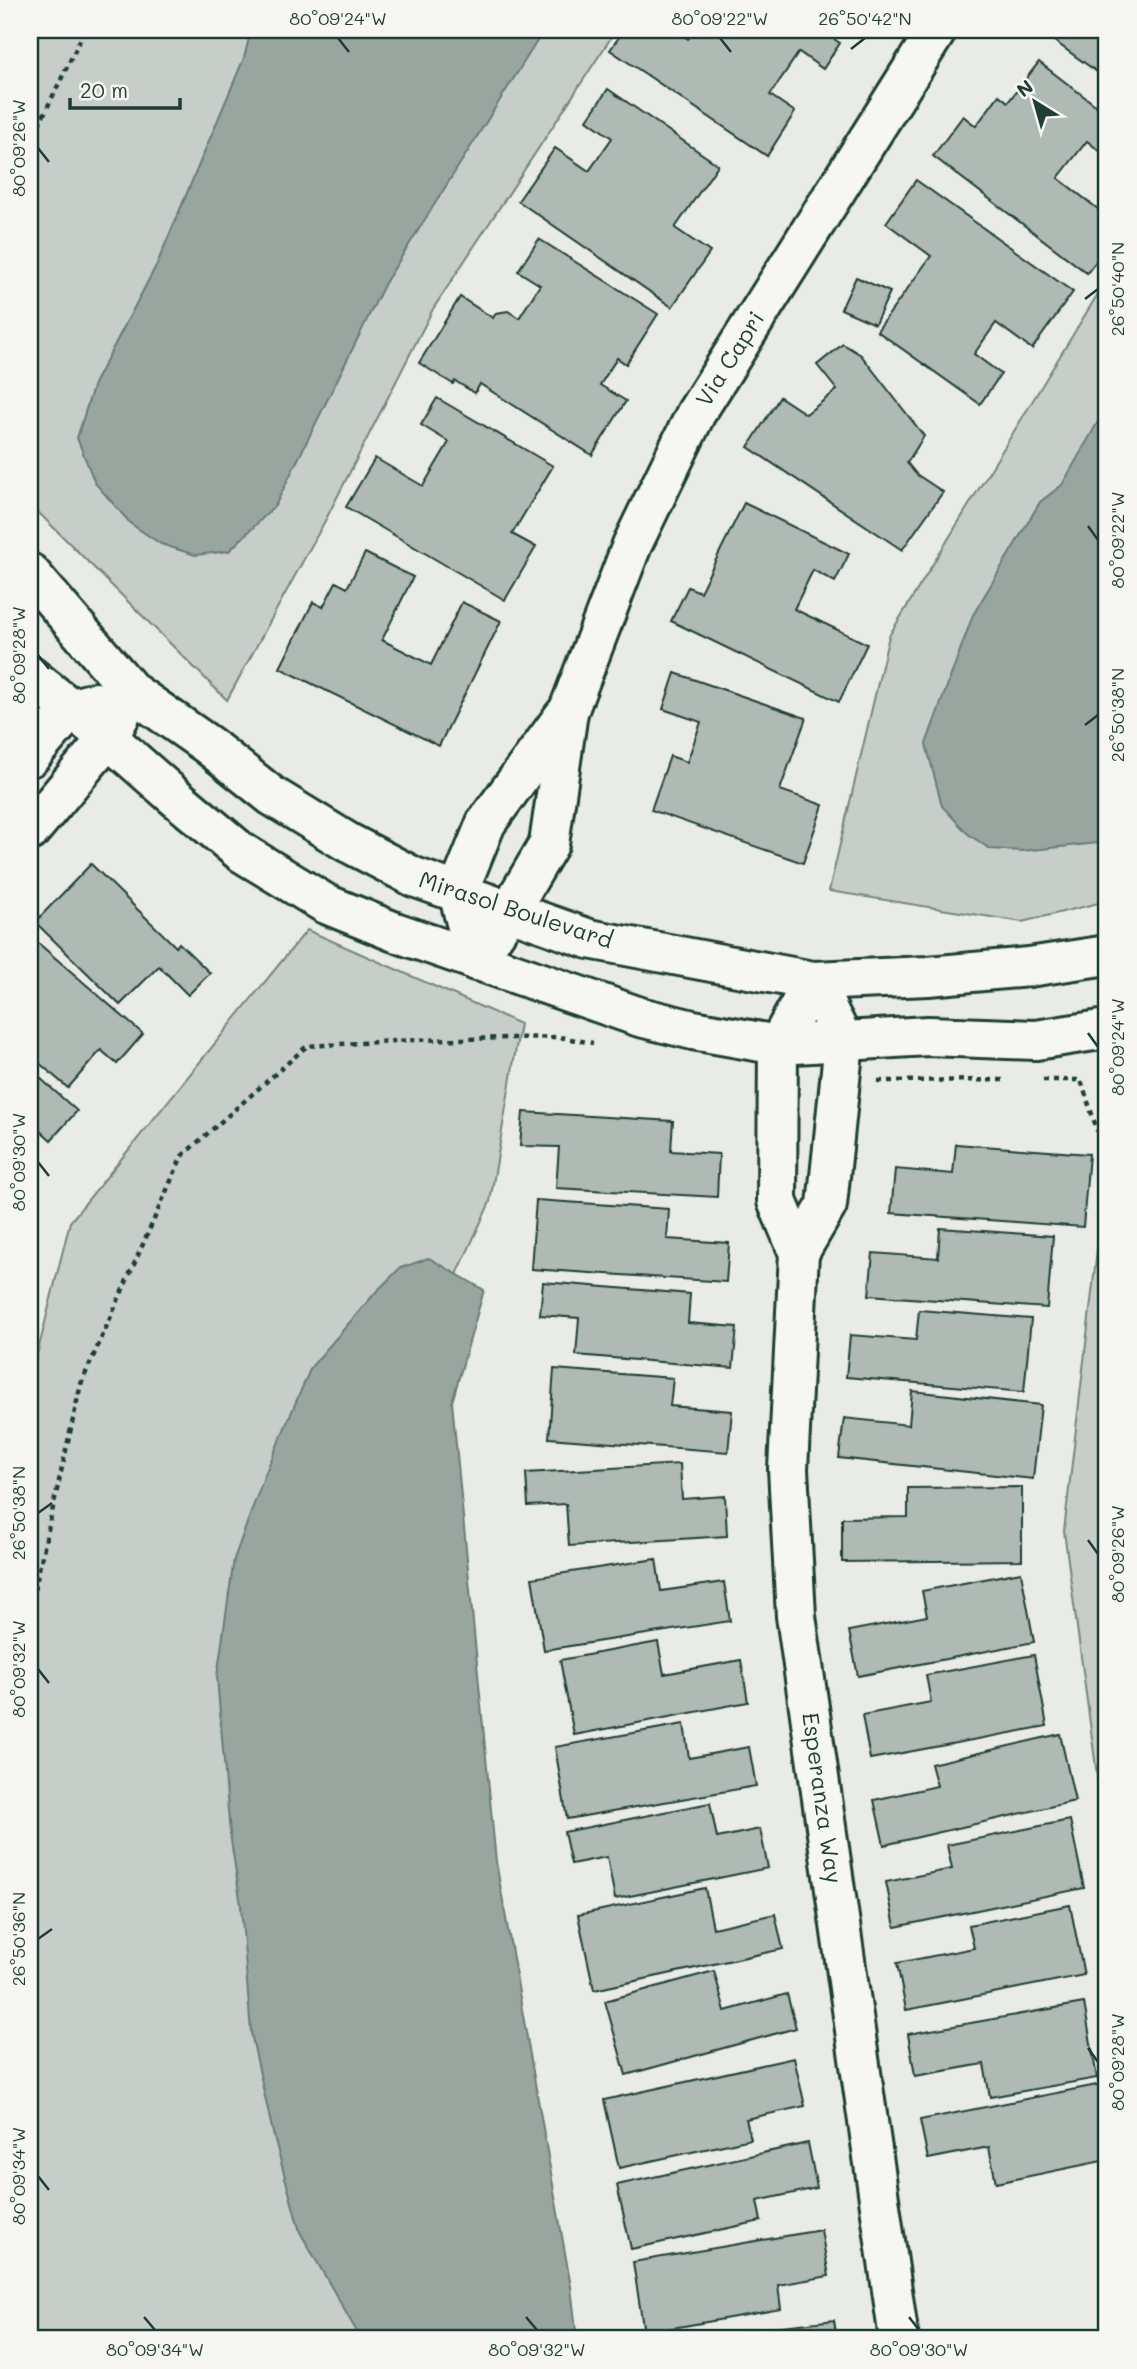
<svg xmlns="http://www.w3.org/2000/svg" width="1137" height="2369" viewBox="0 0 1137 2369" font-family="Mali,sans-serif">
  <rect width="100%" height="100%" fill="#e9ebe7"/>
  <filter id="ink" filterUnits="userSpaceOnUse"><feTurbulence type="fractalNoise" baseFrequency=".0143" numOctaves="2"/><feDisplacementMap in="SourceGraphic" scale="14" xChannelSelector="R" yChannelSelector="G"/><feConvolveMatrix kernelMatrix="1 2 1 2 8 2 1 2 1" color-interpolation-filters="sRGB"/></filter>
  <g filter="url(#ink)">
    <g fill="#c7cec9" stroke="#73867e" stroke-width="2">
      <path d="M30,30h586l-183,279 -107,210 -99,181 -197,-196z"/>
      <path d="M1107,279v622l-85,21 -193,-31 60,-255z"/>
      <path d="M307,930l213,94 -30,178 -174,382 163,755h-449v-956l40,-161z"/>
      <path d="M1107,1165v684l-43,-318z"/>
    </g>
    <g fill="#99a6a0" stroke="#687c75" stroke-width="2">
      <path d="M251,30h293l-159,253 -110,223 -46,45 -34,4 -34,-11 -30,-20 -36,-41 -18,-45 17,-54 63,-120 87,-206z"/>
      <path d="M1107,406v436l-85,9 -32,-2 -22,-15 -26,-28 -16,-62 47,-129 67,-113 22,-17z"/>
      <path d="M429,1258l55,32 -32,112 44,460 75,425 6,52h-216l-61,-107 -27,-99 -22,-100 -10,-128 -11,-71 -13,-157 17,-118 31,-85 46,-107 65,-75 24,-24z"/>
    </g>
    <g fill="#b0bab5" stroke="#1f3d34" stroke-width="2">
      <path d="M624,30h51l13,9 7,-9h125l20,13 -17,26 -24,-17 -29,43 25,17 -28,44 -157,-106z"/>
      <path d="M1039,30h68v49z"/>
      <path d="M1039,62l68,52v43l-20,-16 -29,37 49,38v31l-20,26 -154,-117 30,-40 13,10 23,-31 9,7z"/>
      <path d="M608,89l110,76 -43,63 35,24 -38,55 -154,-106 37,-53 34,23 23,-33 -25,-18z"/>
      <path d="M916,180l157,112 -41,57 -36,-26 -22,31 27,20 -21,30 -103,-73 54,-75 -45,-33z"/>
      <path d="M539,239l119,75 -32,50 -9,-6 -17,27 26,16 -34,54 -112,-71 -5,9 -20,-12 -2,3 -34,-21 41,-66 33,21 3,-5 12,-2 11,7 21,-33 -22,-14z"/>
      <path d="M856,277l34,15 -15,32 -34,-15z"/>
      <path d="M843,344l18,11 63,81 -17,27 9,11 27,18 -41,58 -154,-103 32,-50 26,17 31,-24 -20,-25z"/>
      <path d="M437,398l116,68 -41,68 24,13 -31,53 -159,-93 29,-49 48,28 26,-44 -28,-17z"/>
      <path d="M744,503l105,51 -14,28 -22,-12 -19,39 73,35 -28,58 -168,-81 17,-34 12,5z"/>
      <path d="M365,553l48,24 -31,63 49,25 31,-63 39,19 -62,125 -159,-78 33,-66 10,5 13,-25 11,6z"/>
      <path d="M675,673l131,45 -26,72 43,15 -20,58 -152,-53 19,-54 17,6 14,-40 -38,-13z"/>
      <path d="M91,864l85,83 3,-4 31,30 -22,22 -29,-29 -39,39 -85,-83z"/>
      <path d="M30,936l113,98 -26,30 -16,-14 -33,38 -38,-33z"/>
      <path d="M30,1069l47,42 -26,29 -21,-19z"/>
      <path d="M523,1112l150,9 -2,30 48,3 -2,43 -161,-9 3,-41 -39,-1z"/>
      <path d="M956,1144l133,10 -6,73 -192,-14 4,-44 58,5z"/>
      <path d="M536,1200l133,9 -2,30 62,4 -3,39 -195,-13z"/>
      <path d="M940,1228l113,8 -6,72 -178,-13 4,-42 65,5z"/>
      <path d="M543,1282l147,12 -2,29 49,4 -4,41 -157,-13 3,-37 -39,-3z"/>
      <path d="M919,1310l112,9 -7,73 -178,-15 4,-42 66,5z"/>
      <path d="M554,1369l119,9 -3,28 62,5 -4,41 -179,-14z"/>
      <path d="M912,1391l129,14 -8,74 -194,-21 5,-40 65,7z"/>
      <path d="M680,1464l2,35 43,-3 2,40 -158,10 -3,-42 -38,2 -2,-33z"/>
      <path d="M1022,1487v73l-180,2v-44l66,-1v-29z"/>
      <path d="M656,1559l5,32 63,-9 6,39 -186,29 -12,-72z"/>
      <path d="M1021,1572l13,70 -176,34 -9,-45 78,-15 -5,-25z"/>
      <path d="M658,1642l6,32 77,-14 7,42 -174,33 -14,-75z"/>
      <path d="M1034,1655l13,71 -177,33 -8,-44 69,-13 -5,-27z"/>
      <path d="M684,1724l5,34 60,-11 7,39 -189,33 -12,-72z"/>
      <path d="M1060,1734l15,67 -191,44 -10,-45 63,-14 -6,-22z"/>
      <path d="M710,1803l7,35 43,-9 8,39 -153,31 -8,-42 -36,7 -7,-32z"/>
      <path d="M1070,1820l14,68 -189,39 -9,-45 66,-13 -5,-24z"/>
      <path d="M705,1888l8,40 62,-14 8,35 -189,41 -16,-75z"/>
      <path d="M1070,1905l14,70 -178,35 -9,-47 77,-15 -5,-23z"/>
      <path d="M714,1971l11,40 62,-17 9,34 -170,47 -21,-74z"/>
      <path d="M1084,2003l13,75 -107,19 -6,-33 -69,12 -7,-42z"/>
      <path d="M794,2058l11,48 -59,13 5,20 -132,29 -15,-68z"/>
      <path d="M1107,2083v77l-111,23 -7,-36 -61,12 -8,-39z"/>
      <path d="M808,2143l9,45 -60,13 4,20 -130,28 -14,-64z"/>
      <path d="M821,2230l8,46 -51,9 3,24 -137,24 -11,-71z"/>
      <path d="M834,2320l3,19h-167z"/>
    </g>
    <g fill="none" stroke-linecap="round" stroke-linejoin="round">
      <g stroke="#1f3d34" stroke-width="44">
        <g id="minor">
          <path d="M30,573l102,119 76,53 64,51 75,46 67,35 175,62 224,42 115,-5 101,-9 78,-12"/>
          <path d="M30,676l78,62 66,58 67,56 85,52 69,28 245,85 53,13 85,15 150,-9 108,4 71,-11"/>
          <path d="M30,757l42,-49 24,-6"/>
          <path d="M30,831l78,-93 12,-22"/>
          <path d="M476,961l34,-51 39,-66 19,-132 64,-167 64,-132 241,-383"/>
          <path d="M476,961l-18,-69 28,-69 78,-107"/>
          <path d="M813,981l-35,64 -1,156 22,52 -11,216 8,147 103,723"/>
          <path d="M799,1253l28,-48 17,-163 -31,-61"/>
        </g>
      </g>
      <g stroke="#1f3d34" stroke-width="4.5" stroke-dasharray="5 5" stroke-linecap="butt">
        <path d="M30,143l55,-113"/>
        <path d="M1043,1080h38l16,50 10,9"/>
        <path d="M878,1081l128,-1"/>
        <path d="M30,1609l51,-225 101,-228 125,-110 106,-6 146,-3 34,6"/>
      </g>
      <use href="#minor" stroke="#f6f6f2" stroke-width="38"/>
    </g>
  </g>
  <path fill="none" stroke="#1f3d34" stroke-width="2.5" d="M338,38l11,14M720,38l11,14M851,49l14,-11M38,148l11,14M1085,299l13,-10M1088,526l10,14M38,655l11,14M1085,725l13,-10M1088,1033l10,14M38,1162l11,14M38,1513l14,-10M1088,1540l10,14M38,1669l11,14M38,1939l14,-10M1088,2048l10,14M38,2176l11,14M144,2317l11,13M526,2317l11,13M909,2317l10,13"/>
  <g text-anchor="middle" stroke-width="5" stroke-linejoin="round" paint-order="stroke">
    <g font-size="23" fill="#1f3d34" stroke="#f6f6f2">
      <text transform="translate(730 359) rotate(-58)" y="8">Via Capri</text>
      <text transform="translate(516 910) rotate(18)" y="8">Mirasol Boulevard</text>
      <text transform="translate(822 1798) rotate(82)" y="8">Esperanza Way</text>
    </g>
  </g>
  <rect width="1137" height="2369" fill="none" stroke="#f6f6f2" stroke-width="77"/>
  <g transform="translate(1035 102) rotate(323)" stroke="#f6f6f2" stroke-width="5" paint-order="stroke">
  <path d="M0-5L12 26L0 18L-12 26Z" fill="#1f3d34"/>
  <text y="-10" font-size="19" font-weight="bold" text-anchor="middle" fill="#1f3d34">N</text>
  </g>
  <path d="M70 98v10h110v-10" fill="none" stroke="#1f3d34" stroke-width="3.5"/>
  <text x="80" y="98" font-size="21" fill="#1f3d34" stroke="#f6f6f2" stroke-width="5" paint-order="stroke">20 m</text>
  <rect x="38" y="38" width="1060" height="2292" fill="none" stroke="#1f3d34" stroke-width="2.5"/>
  <g font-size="18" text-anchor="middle" fill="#1f3d34">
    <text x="338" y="25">80°09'24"W</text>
    <text x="720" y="25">80°09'22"W</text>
    <text x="865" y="25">26°50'42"N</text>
    <text transform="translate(19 148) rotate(-90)" y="6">80°09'26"W</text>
    <text transform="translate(1118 289) rotate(-90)" y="6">26°50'40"N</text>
    <text transform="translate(1118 540) rotate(-90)" y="6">80°09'22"W</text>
    <text transform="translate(19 655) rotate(-90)" y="6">80°09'28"W</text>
    <text transform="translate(1118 715) rotate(-90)" y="6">26°50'38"N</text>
    <text transform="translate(1118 1047) rotate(-90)" y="6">80°09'24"W</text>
    <text transform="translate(19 1162) rotate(-90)" y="6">80°09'30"W</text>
    <text transform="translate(19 1513) rotate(-90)" y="6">26°50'38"N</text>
    <text transform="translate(1118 1554) rotate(-90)" y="6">80°09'26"W</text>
    <text transform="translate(19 1669) rotate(-90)" y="6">80°09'32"W</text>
    <text transform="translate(19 1939) rotate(-90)" y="6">26°50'36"N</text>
    <text transform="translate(1118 2062) rotate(-90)" y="6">80°09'28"W</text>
    <text transform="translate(19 2176) rotate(-90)" y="6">80°09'34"W</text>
    <text x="155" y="2356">80°09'34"W</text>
    <text x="537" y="2356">80°09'32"W</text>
    <text x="919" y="2356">80°09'30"W</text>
  </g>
</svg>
